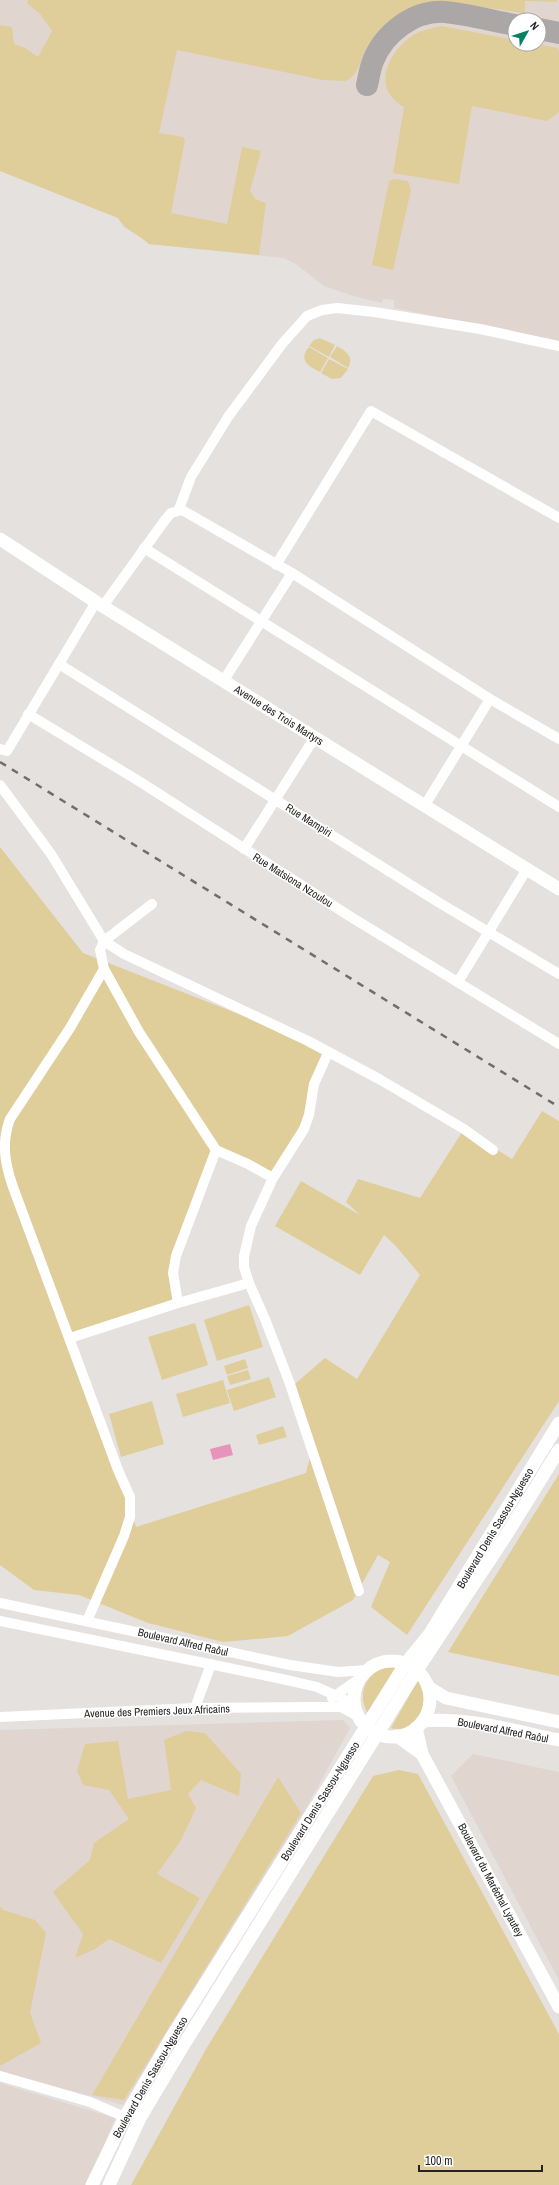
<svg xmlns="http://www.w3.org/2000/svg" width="559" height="2185" viewBox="0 0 559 2185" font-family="'Archivo Narrow',sans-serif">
  <rect width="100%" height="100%" fill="#e5e1df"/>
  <g fill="#e1d5d0" fill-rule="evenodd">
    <path d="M0,0h559v341l-165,-33v-8l-11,-1 -1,4 -29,-7 -29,-10 -28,-22 -12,-6 -135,-14 -12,-11 -13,-5 -6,-10 -118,-47zM515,20h24v24h-24z"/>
    <path d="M343,1720l7,8 -46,84 -181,293 -123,-34v-341z"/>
    <path d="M473,1754l86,18v208l-108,-204z"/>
    <path d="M0,2083l115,35 -27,67h-88z"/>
  </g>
  <g fill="#dfce9a">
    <path d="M28,0h529v2l-32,-1v13c-57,-12 -124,-14 -158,33 -7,13 -8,29 -22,34l-22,-1 -146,-30 -18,83 24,4 2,3 -14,73 56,11 15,-77 19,4 -11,40 5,8 11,4 -7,52 -110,-11c-11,-10 -23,-13 -31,-26l-118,-47v-146l12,2 2,17 11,4 13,9 14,-26 -12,-17 -13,-11z"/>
    <path d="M442,26l73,14v4h22l21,4 1,4v60l-12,9 -75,-15 -13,78 -66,-11 11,-66c-33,-18 -17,-54 9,-72 9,-5 19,-7 29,-9z"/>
    <path d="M394,179l14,2 3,9 -18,80 -21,-5 17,-84z"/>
    <path d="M320,338l15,7 -6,12 -20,-11 5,-6z"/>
    <path d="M337,346c8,5 18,10 11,22l-18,-11z"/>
    <path d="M309,347l19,11 -8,14c-12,-6 -22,-12 -11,-25z"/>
    <path d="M329,359l19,10 -7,9 -9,1 -11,-6z"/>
    <path d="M0,847l83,106 227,89 18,11 -19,62 -36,63 -57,-28 -40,106 2,47 -107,35 65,189 170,-54 5,-20 -22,-64 36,-31 32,21 63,-104 -25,-30 -11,-10 -24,40 -85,-49 26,-45 59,34 -14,-13 12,-23 62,19 44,-69 48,30 30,-48 17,10v280l-152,234 -36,-28 19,-45 -12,-7 -25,45 -65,36 -65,6 -75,-19 -69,-28 -45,-5 -34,-25z"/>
    <path d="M249,1305l14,42 -46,14 -13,-41z"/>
    <path d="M195,1323l13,42 -46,15 -14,-43z"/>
    <path d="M245,1359l3,9 -21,7 -3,-9z"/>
    <path d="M248,1370l3,9 -21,6 -3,-9z"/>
    <path d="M269,1377l7,20 -42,14 -7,-21z"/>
    <path d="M223,1380l7,23 -47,14 -7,-23z"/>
    <path d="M152,1401l12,43 -43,13 -12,-43z"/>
    <path d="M283,1426l4,11 -28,8 -3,-10z"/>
    <path d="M559,1474v202l-111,-24z"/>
    <path d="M387,1666l10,1 -29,47c-12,-21 -2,-40 19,-48z"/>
    <path d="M418,1680c18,18 -2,56 -27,48z"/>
    <path d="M186,1731l19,2 36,41 -2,22 -38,-16 -13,14 8,14 -15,32 -24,34 43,24 -39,65 -52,-24 -14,10 -20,9 8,-24 -30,-42 37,-32 4,-17 35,-24 -20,-29 -26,-5 -6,-14 8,-27 33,-3 10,58 43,-9 -7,-50z"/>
    <path d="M399,1770l19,4 141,260v151h-428l75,-136 167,-273z"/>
    <path d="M278,1777l23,36 -177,287 -32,-5z"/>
    <path d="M0,1906l3,4 32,10 11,13 -16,80 11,30 -41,23z"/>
  </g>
  <path fill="#e893ba" d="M230,1444l3,11 -20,5 -3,-11z"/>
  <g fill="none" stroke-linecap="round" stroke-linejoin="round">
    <g stroke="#aaa7a6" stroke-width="22">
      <path d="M539,29l20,4"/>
      <path d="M367,85c2,-8 3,-17 6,-24 11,-28 41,-51 72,-49 23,2 47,9 70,13"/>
    </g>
    <g stroke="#fff" stroke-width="10">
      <path d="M179,509l12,-32 37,-60 54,-73 25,-28 15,-6 15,-2 37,4 106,17 79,17"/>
      <path d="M144,548l415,259"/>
      <path d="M276,565l95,-154 188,107"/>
      <path d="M103,606l62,-86 6,-7 11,-3 110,63 198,126 69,40"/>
      <path d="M59,664l379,238 121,72"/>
      <path d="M224,680l68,-107"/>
      <path d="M28,714l114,69 209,134 208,127"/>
      <path d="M0,749l7,2 89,-149"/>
      <path d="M0,785l51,69 53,87 20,13 184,87 71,38 85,50 29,21"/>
      <path d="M425,805l65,-106"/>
      <path d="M244,849l71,-112"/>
      <path d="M152,904l-48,37 -4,9 4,19 35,63 77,118 32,14 25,14"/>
      <path d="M458,982l69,-113"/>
      <path d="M328,1053l-14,31 -5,31 -5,14 -31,49 -22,48 -7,30v11l5,16 16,36 25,65 69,207"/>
      <path d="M216,1150l-40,106 -3,17 5,30 71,-20"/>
      <path d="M70,1338l108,-35"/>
      <path d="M0,1603l290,62 48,7 28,-2"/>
      <path d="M0,1621l282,58 35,8 37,17"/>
      <path d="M87,1621l37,-85 6,-19v-20l-12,-27 -105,-283c-8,-23 -12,-44 -3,-68l60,-91 34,-59"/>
      <path d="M332,1698l28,-20"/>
      <path d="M195,1708l16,-44"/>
      <path d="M0,1717l195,-9 119,-1h27l17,9"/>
      <path d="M0,2076l90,26 35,15"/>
    </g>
    <g stroke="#fff" stroke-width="13">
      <path d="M0,539l96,63 463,287"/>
      <circle cx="392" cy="1699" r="38"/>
      <path d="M428,1687l18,11 113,24"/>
      <path d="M423,1721c46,-4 91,10 136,19"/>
      <path d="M416,1728l6,26 137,253"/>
      <path d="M397,1736l25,18"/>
      <path d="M92,2185l33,-68 46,-79 235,-375 23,-28 130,-212"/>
      <path d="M109,2185l31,-67 43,-72 234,-376 88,-133 54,-87"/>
    </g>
    <path stroke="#706d6c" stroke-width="2.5" stroke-dasharray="7 7" stroke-linecap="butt" d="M0,762l559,345"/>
  </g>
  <g text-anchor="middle" stroke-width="3" stroke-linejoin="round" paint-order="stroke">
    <g font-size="11" fill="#252423" stroke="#fff">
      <text transform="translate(279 715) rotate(32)" y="4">Avenue des Trois Martyrs</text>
      <text transform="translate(309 820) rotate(32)" y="4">Rue Mampiri</text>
      <text transform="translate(293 880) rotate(32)" y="4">Rue Matsiona Nzoulou</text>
      <text transform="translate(495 1528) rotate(-59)" y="4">Boulevard Denis Sassou-Nguesso</text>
      <text transform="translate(183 1642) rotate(13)" y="4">Boulevard Alfred Raôul</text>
      <text transform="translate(157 1711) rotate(-2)" y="4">Avenue des Premiers Jeux Africains</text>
      <text transform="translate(503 1730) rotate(11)" y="4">Boulevard Alfred Raôul</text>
      <text transform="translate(320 1801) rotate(-58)" y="4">Boulevard Denis Sassou-Nguesso</text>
      <text transform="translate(491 1880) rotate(62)" y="4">Boulevard du Maréchal Lyautey</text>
      <text transform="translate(150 2077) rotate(-60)" y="4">Boulevard Denis Sassou-Nguesso</text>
    </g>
  </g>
  <g transform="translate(527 32) rotate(51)"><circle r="19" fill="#ffffff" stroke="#a8a7a7"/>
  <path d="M0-3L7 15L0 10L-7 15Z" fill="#068263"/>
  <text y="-6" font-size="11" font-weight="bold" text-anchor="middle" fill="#252423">N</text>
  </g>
  <path d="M419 2165v6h123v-6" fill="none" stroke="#252423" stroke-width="2"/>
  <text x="425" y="2165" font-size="12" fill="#252423" stroke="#ffffff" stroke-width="3" paint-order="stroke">100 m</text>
</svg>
